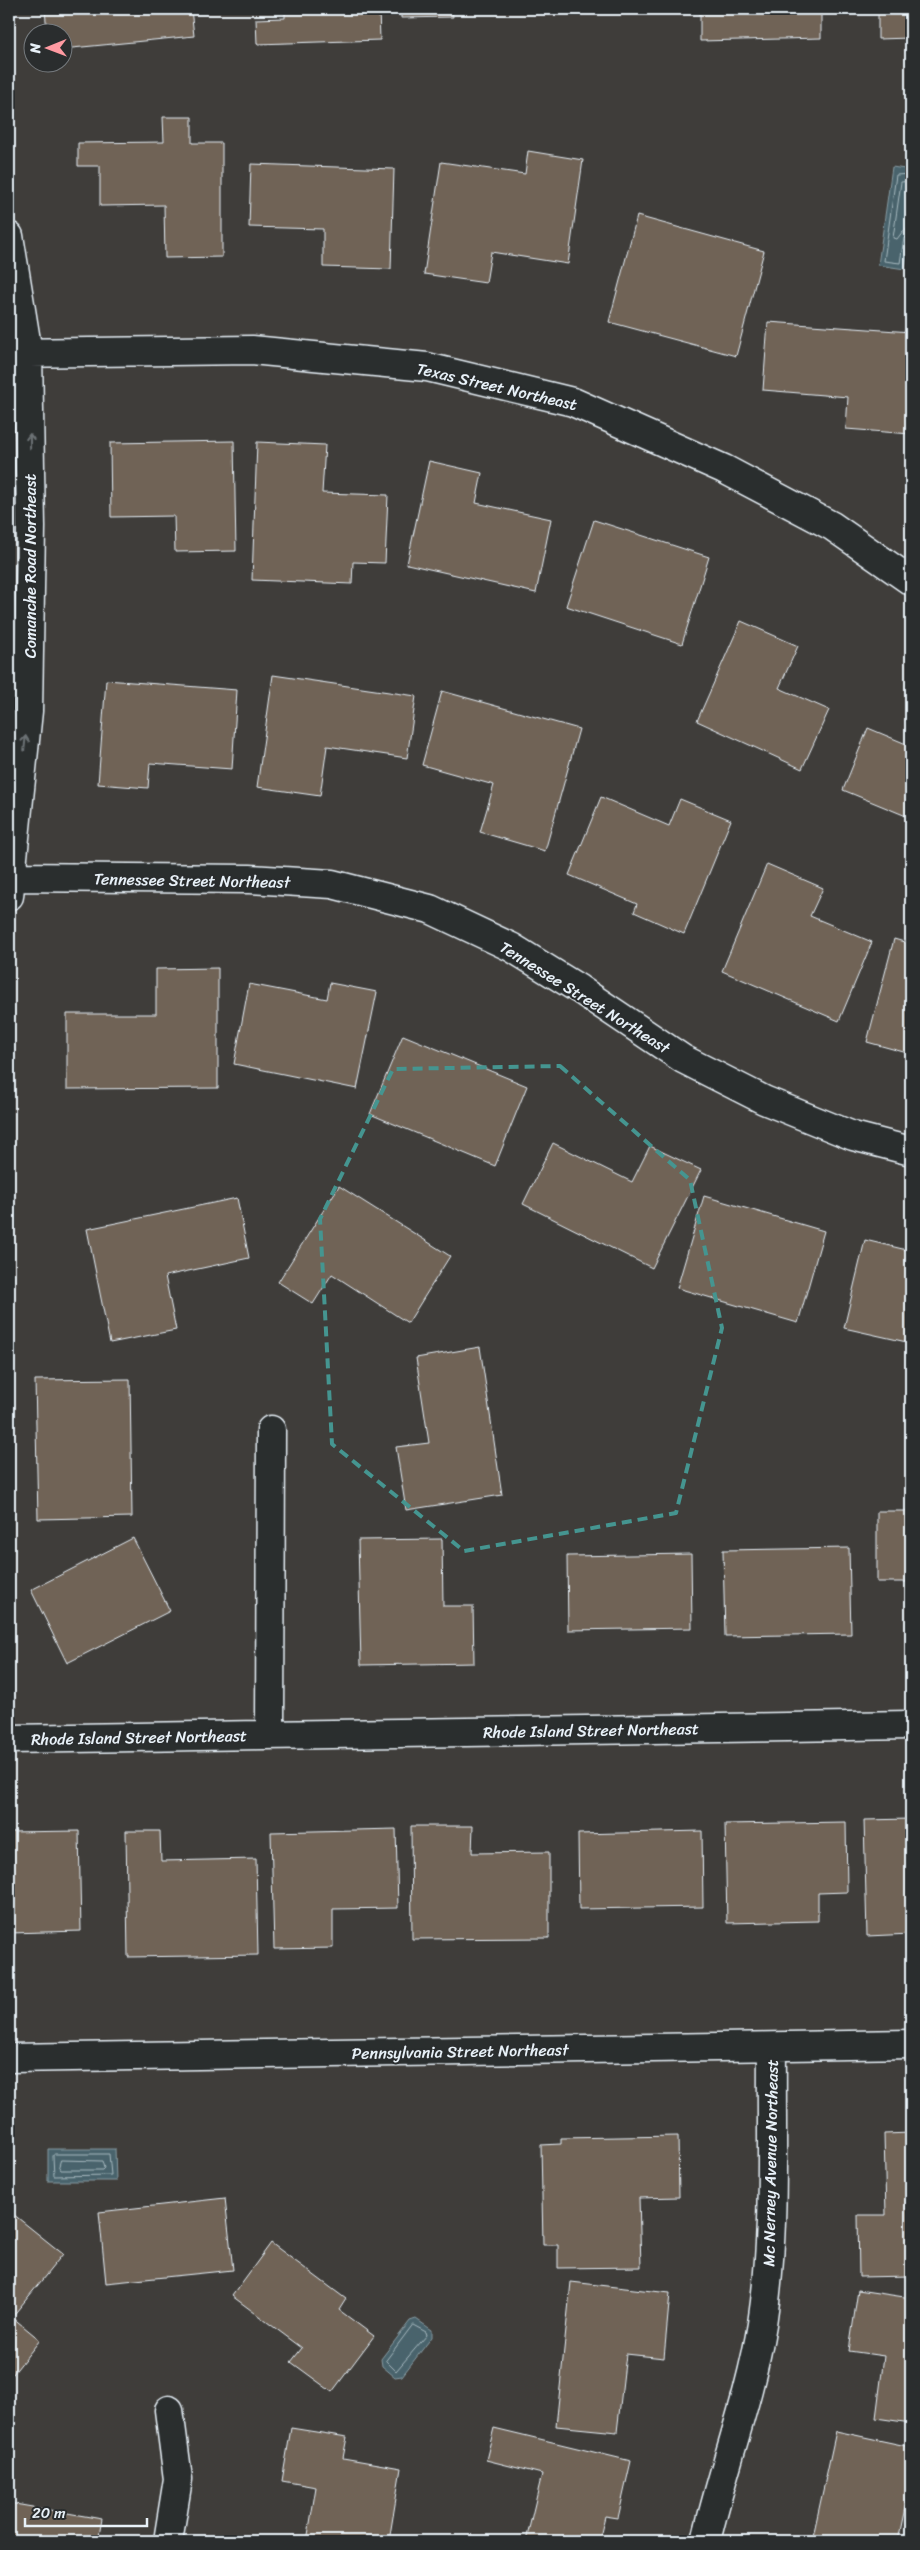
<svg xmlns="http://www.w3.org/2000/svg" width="920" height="2550" font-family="Sriracha,sans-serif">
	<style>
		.water { fill: #48646c; stroke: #889ca4 }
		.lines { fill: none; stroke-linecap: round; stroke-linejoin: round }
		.shore { stroke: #a8b9c0; stroke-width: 1 }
		.building { fill: #706357; stroke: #e8f1f8 }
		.minor-casing { stroke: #e8f1f8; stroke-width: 31 }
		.minor { stroke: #2a2d2e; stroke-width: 28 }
		.oneway { stroke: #6c7275 }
		.marked { fill: none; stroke: #459590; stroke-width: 4; stroke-dasharray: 10 6; stroke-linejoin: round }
		.labels { text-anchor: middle; stroke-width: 4; stroke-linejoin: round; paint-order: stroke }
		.street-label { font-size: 16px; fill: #e8f1f8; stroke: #2a2d2e }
	</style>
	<rect width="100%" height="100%" fill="#3f3d3a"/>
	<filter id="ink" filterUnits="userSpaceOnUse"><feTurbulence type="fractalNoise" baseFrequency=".02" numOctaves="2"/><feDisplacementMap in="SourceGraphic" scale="10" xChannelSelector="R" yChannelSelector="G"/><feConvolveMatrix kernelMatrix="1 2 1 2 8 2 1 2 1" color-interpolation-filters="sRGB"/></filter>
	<g filter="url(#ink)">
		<!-- water -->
		<path class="water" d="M892,167L911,170V222L905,269L878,265Z
			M48,2149H115L116,2181H48Z
			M416,2319L432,2330V2337L402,2376L395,2377L382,2366L381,2359L410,2321Z"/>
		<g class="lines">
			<!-- shore -->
			<path class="shore" d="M911,174L896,175L884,261L900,263L904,238L911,235
				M911,181L901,182L893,238L897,239L903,231L911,228
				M55,2154H109L111,2175L54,2176L53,2156Z
				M61,2160L102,2161L104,2168L102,2170H61L59,2167Z
				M413,2325L426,2332L427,2335L396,2371L386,2361Z"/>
		</g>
		<!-- building -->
		<path class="building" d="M45,9H191L194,36L62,49V32H47Z
			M285,9H379L380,40L257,44L256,19L285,18Z
			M401,9H452L453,17L401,18Z
			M700,9H821V38L700,41Z
			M878,9H911V38L878,39Z
			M163,117H192V143H222V257L165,258L164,205L100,206V166H78V143L164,142Z
			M528,151L583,160L568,264L491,252L486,283L424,274L441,162L525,174Z
			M251,164L394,169L391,269L323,267V229L249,227Z
			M637,216L764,251L736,356L609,322Z
			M768,322L911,332V434L846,429L848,397L763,390Z
			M234,441L236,551L175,552L174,516L111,517L110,443Z
			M257,442L325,445L322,493L388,495L385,563L353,562L352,584L252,580Z
			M429,461L482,473L476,503L551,519L536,593L407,564Z
			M594,520L709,557L682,644L566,606Z
			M741,621L798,646L779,688L829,710L802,769L697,721Z
			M273,675L416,696L407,758L327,746L320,796L257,787Z
			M106,680L237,690L232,769L150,763L148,788L98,784Z
			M442,691L579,729L545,851L480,832L494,785L422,765Z
			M868,728L911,746V818L843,790Z
			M601,797L669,826L680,799L731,820L684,934L634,912L637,904L569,875Z
			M767,864L823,888L810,916L872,942L839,1021L722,971Z
			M894,939L911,944V1054L867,1042Z
			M218,968V1088L67,1089V1014H156V969Z
			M330,983L377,992L357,1089L234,1064L249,984L327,999Z
			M403,1035L527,1086L495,1166L370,1114Z
			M553,1143L632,1182L650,1146L701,1170L652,1268L523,1204Z
			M339,1186L450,1256L408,1323L332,1274L313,1304L278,1282Z
			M704,1196L824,1231L798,1323L677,1288Z
			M237,1198L249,1258L165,1276L176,1330L110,1343L87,1229Z
			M865,1240L911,1251V1343L844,1328Z
			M480,1347L502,1495L406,1510L396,1447L429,1443L416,1358Z
			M130,1379L132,1517L38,1519L35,1380Z
			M877,1511H911V1582H877Z
			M133,1538L170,1611L67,1663L31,1590Z
			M442,1539L443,1606H473L474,1663L361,1665L358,1540Z
			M849,1548L851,1634L725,1636L723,1550Z
			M691,1554L692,1628L568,1630L567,1556Z
			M911,1819V1934L867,1936L864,1820Z
			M846,1822L847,1892L818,1893V1921L727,1923L725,1824Z
			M411,1826H473L472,1853L549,1852V1938L412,1939Z
			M396,1829L398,1908L333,1909V1948L274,1949L271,1832Z
			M79,1831L81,1931L9,1933V1832Z
			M126,1831H160L161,1861L256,1859L258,1955L128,1957Z
			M702,1831L703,1907L579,1909L578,1834Z
			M911,2133V2276L859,2277L858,2215H886L884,2134Z
			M678,2136L679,2197L639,2198L641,2267L558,2268V2245H543L541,2145L561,2144V2138Z
			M225,2198L233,2270L106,2283L99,2212Z
			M13,2214L63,2254L12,2317L40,2340L9,2379V2219Z
			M271,2243L346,2299L339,2310L374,2336L332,2392L291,2362L302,2348L232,2296Z
			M571,2282L670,2293L664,2358L626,2354L617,2432L556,2426Z
			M858,2290L911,2298V2423L876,2418L884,2356L849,2351Z
			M291,2428L347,2437L343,2458L401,2468L389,2541H307L316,2487L282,2481Z
			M494,2428L631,2461L618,2518L605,2516L599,2541H526L542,2474L486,2460Z
			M836,2431L911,2447V2479L898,2541H812Z
			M9,2503L102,2519L98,2541H9Z"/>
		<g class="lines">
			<defs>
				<path id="minor" d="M9,236L28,353L31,527L28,711L9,896
					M9,353L252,350L427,367L573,402L724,469L832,526L911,581
					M9,877L250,879L332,884L430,909L511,947L579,989L683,1059L764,1100L853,1136L911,1151
					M270,1735L271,1430
					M9,1739L911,1725
					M9,2058L911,2044
					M168,2541L178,2479L169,2410
					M706,2541C723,2468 750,2398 762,2324C776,2232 771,2139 772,2047"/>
			</defs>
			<!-- minor casing -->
			<use href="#minor" class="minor-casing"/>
			<!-- minor -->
			<use href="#minor" class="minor"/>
		</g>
		<!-- one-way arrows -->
		<defs><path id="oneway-shaft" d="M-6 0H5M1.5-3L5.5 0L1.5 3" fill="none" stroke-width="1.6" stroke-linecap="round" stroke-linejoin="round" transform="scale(1.25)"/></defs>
		<g class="oneway">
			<use href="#oneway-shaft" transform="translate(30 441) rotate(-91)"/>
			<use href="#oneway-shaft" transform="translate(25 743) rotate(-84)"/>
		</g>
	</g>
	<!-- marked area -->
	<path class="marked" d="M560,1066L690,1180L722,1328L676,1513L464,1551L332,1444L320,1219L393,1069Z"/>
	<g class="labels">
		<!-- street labels -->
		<g class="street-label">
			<text transform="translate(497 386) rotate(13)" y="6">Texas Street Northeast</text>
			<text transform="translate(30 566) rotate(-90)" y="6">Comanche Road Northeast</text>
			<text transform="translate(192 880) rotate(1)" y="6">Tennessee Street Northeast</text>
			<text transform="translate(585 997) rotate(32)" y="6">Tennessee Street Northeast</text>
			<text transform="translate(591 1730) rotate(-1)" y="6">Rhode Island Street Northeast</text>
			<text transform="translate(139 1737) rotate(-1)" y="6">Rhode Island Street Northeast</text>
			<text transform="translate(460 2051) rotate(-1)" y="6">Pennsylvania Street Northeast</text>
			<text transform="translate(770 2163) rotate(-89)" y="6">Mc Nerney Avenue Northeast</text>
		</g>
	</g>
	<!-- margin -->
	<rect width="920" height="2550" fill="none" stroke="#2a2d2e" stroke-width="30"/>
	<rect x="15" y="15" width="890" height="2520" fill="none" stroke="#e8f1f8" stroke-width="2" filter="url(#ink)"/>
	<!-- north arrow -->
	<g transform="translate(48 48) rotate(269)"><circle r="24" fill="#2a2d2e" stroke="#767b7f"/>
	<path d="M0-4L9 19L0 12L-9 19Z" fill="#ff9aa2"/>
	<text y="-8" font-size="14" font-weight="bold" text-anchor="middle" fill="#e8f1f8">N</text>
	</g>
	<!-- scale -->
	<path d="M25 2518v8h122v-8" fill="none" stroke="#e8f1f8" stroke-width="2.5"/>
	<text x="32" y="2518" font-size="15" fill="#e8f1f8" stroke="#2a2d2e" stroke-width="4" paint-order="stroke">20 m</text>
</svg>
